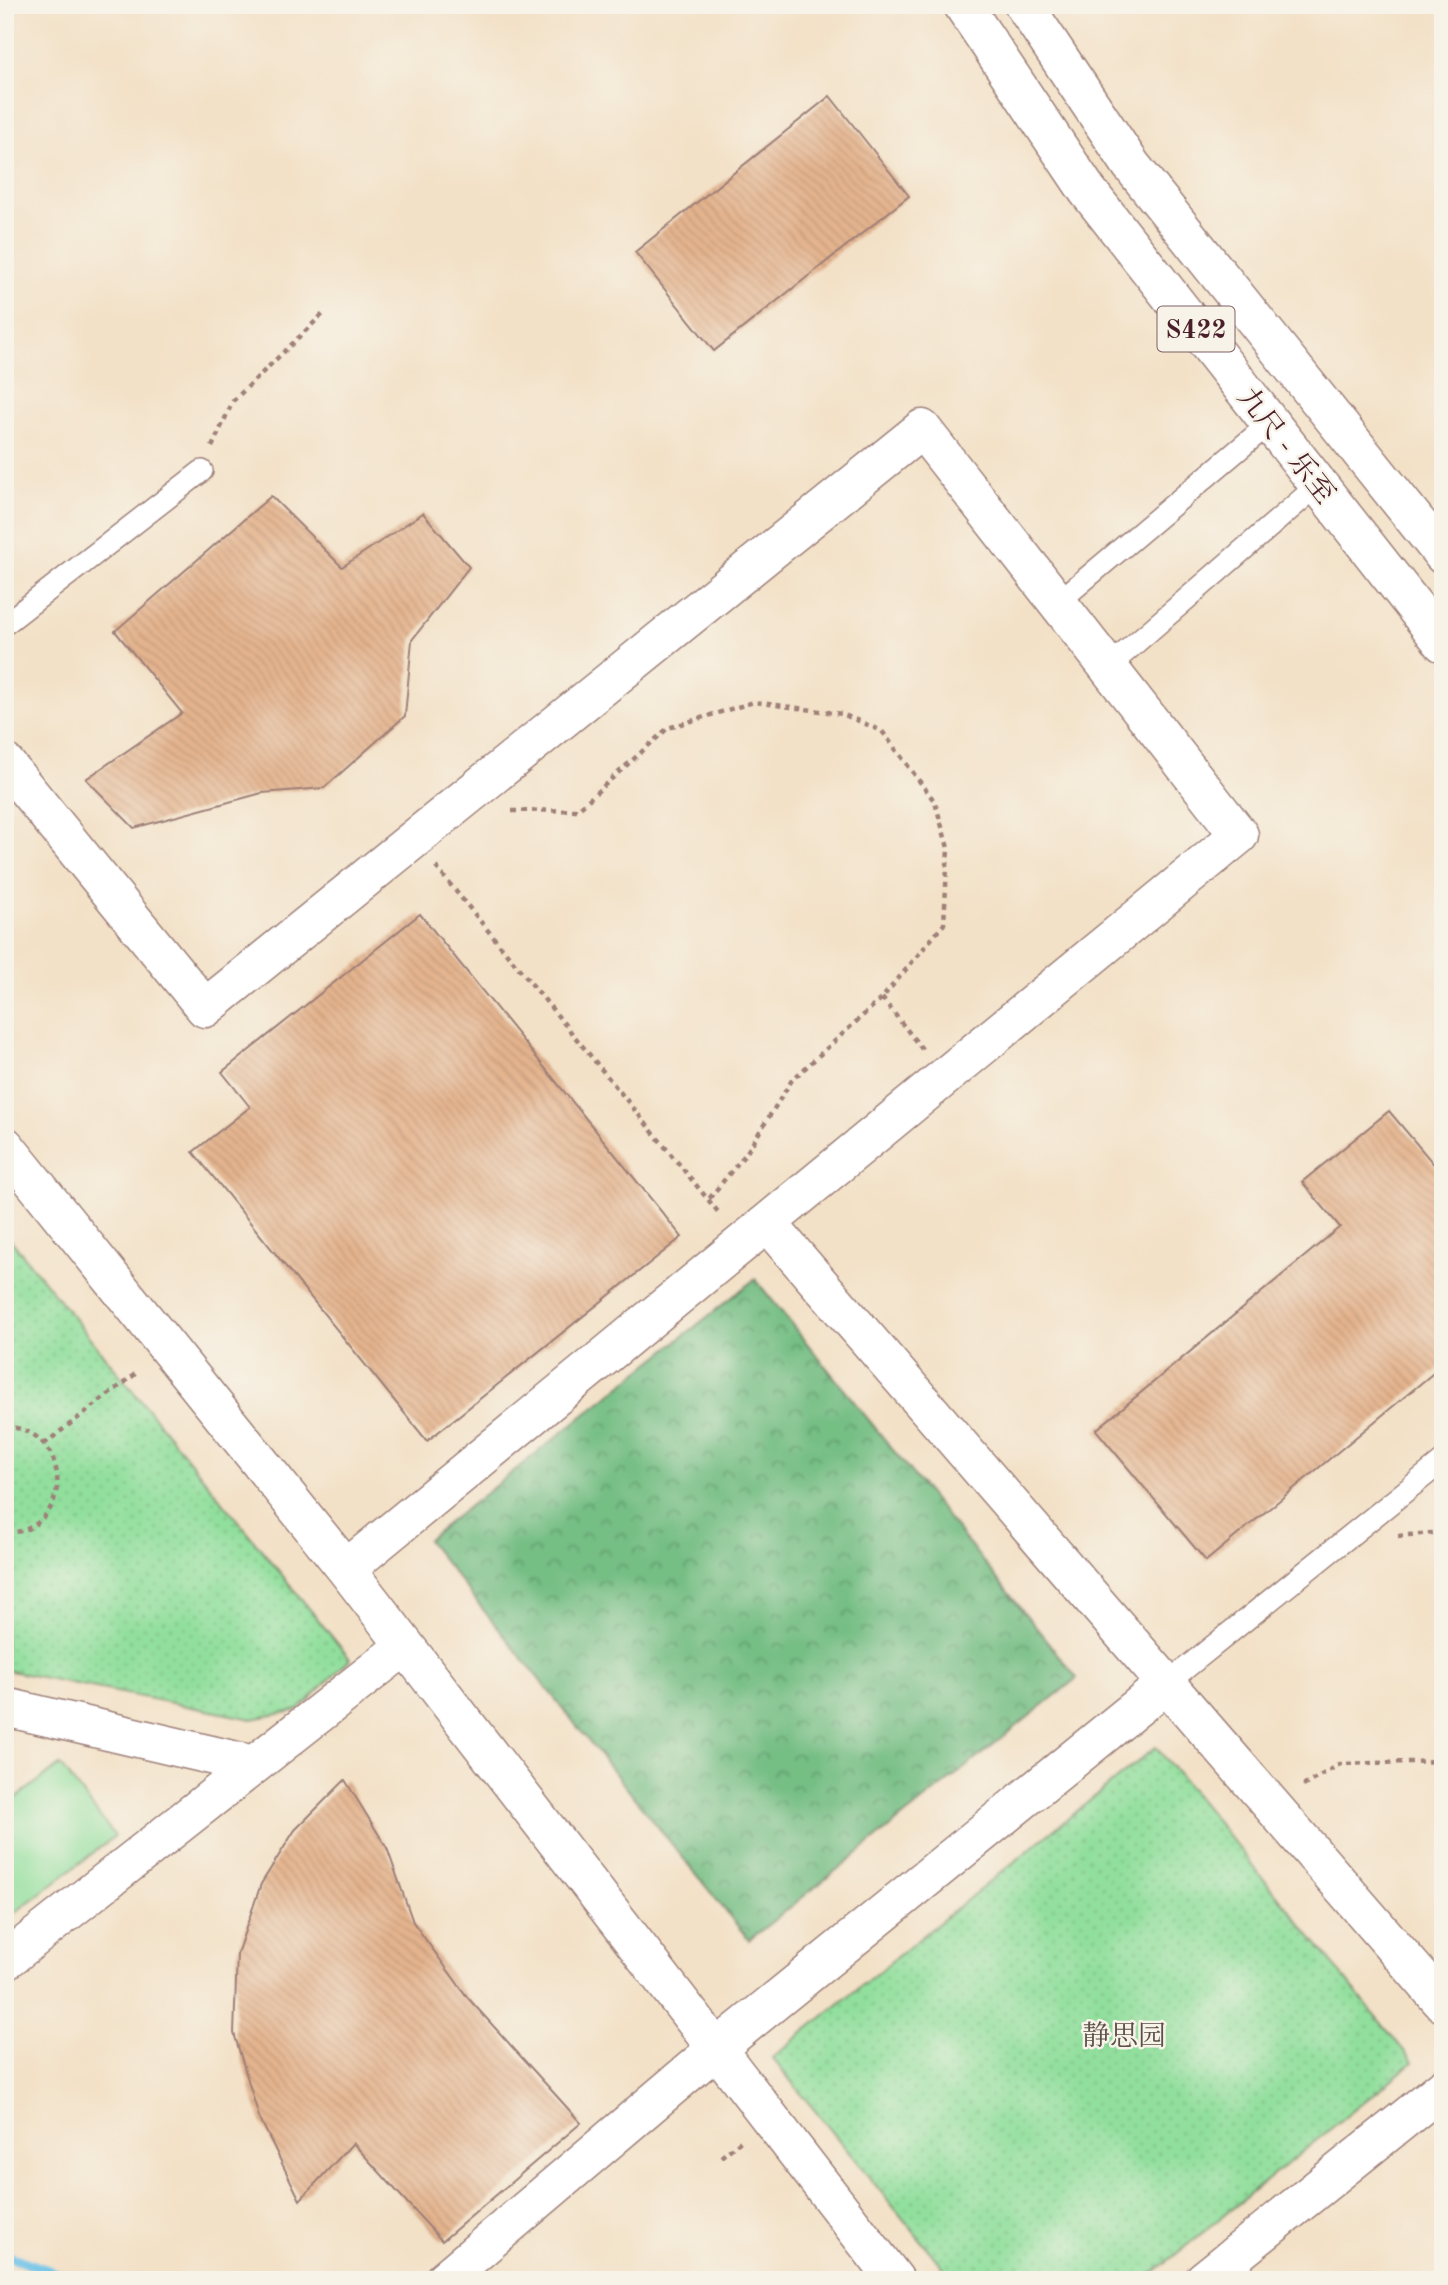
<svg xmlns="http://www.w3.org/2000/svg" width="1448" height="2285" font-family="'Old Standard TT','Noto Serif SC',serif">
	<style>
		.grass { fill: url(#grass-dots); stroke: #6e7f64; stroke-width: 2 }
		.forest { fill: url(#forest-crowns); stroke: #5f6e58; stroke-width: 2 }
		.pitch { fill: #91df9d; stroke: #6e7f64; stroke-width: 2 }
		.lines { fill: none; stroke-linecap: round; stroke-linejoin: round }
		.stream { stroke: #6bc2e8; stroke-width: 10 }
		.building { fill: url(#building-back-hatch) }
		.service-casing { stroke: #9e8079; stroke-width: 24 }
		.minor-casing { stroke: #9e8079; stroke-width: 41 }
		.primary-casing { stroke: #9e8079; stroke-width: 41 }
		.path { stroke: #9e8079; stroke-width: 4.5; stroke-dasharray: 5 5; stroke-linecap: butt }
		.service { stroke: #fff; stroke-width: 21 }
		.minor { stroke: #fff; stroke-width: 38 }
		.primary { stroke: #fff; stroke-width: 38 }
		.labels { text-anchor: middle; stroke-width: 5; stroke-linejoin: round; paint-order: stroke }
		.shield { fill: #f7f3e8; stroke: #7e5f64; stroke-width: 2 }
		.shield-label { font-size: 26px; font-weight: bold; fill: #4a1f2b }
		.street-label { font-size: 28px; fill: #4a1f2b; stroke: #f7f3e8 }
		.park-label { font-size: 28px; fill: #5c4f48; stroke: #f7f3e8 }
	</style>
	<defs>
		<pattern id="grass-dots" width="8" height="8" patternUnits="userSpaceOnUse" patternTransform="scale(1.75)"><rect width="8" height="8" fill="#91df9d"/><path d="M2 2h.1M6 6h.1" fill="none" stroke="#7fbf87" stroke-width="1.8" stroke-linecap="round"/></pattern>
		<pattern id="forest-crowns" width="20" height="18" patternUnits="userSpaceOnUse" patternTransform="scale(1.75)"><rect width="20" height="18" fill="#74be84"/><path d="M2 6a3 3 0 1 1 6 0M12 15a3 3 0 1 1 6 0" fill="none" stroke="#619a6c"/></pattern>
		<pattern id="building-back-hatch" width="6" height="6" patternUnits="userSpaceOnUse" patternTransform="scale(1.75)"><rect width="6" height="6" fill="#e4b48e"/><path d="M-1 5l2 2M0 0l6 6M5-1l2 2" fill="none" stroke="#c59a7b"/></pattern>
	</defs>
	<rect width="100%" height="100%" fill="#f7f3e8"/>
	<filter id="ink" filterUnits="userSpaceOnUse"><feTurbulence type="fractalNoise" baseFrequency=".0143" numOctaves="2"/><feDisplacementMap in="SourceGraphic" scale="14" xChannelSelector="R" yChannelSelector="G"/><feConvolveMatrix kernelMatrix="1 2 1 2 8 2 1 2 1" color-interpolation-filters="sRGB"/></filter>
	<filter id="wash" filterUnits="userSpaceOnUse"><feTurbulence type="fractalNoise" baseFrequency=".00686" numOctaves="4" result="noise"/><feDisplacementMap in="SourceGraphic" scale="28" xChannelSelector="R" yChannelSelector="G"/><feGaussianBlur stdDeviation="1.57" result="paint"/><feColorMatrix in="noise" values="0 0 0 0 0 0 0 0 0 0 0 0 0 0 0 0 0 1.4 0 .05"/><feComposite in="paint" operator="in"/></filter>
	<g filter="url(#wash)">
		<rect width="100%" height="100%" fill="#f3e1c7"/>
		<!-- grass -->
		<path class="grass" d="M5,1233L350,1659L299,1710L252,1719L5,1670Z
			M1156,1747L1413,2062L1144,2280H953L772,2058Z"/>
		<!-- forest -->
		<path class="forest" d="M755,1279L1077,1678L749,1940L427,1540Z"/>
		<!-- pitch -->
		<path class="pitch" d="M60,1765L115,1836L5,1920V1806Z"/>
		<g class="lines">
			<!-- stream -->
			<path class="stream" d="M5,2255L74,2280"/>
		</g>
		<g id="blocks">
			<!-- building -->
			<path class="building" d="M830,96L909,196L714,351L635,252Z
				M271,496L342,567L423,513L469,567L412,640L405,716L324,788L262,793L134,828L86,779L182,713L115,631Z
				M420,914L682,1237L427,1441L193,1152L250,1107L222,1072Z
				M1389,1111L1443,1175V1365L1206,1561L1096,1430L1340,1227L1302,1182Z
				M345,1780L387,1848L413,1922L468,1998L581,2123L442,2241L353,2143L300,2200L259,2117L234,2033L237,1954L261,1884L295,1830Z"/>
		</g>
	</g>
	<g filter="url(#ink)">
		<use href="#blocks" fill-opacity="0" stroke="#9e8079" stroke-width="2"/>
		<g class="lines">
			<defs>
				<path id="service" d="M1057,603L1270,423
					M5,624L202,471
					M1108,667L1318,485
					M1166,1684L1443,1461"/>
				<path id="minor" d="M5,763L205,1008L922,429L1239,835L346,1569
					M5,1146L346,1569L895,2280
					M767,1223L1443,2003
					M5,1707L254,1765
					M5,1961L405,1646
					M444,2280L716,2049L1166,1684
					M1204,2280L1443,2088"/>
				<path id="primary" d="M963,5L1087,190L1443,643
					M1024,5L1131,165L1443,555"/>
			</defs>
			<!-- service casing -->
			<use href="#service" class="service-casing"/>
			<!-- minor casing -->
			<use href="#minor" class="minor-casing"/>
			<!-- primary casing -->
			<use href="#primary" class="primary-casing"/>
			<!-- path -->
			<path class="path" d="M212,447L233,401L323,314
				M512,811L577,810L668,728L754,702L842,714L882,731L935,802L948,848L944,924L882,998L792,1080L747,1152L708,1200
				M436,867L719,1213
				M882,998L922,1049
				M5,1427C65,1427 77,1512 22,1531C17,1532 10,1532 5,1533
				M44,1444L138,1372
				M1398,1536L1443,1532
				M1303,1786L1340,1764L1443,1761
				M721,2157L742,2140"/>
			<!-- service -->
			<use href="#service" class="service"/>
			<!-- minor -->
			<use href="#minor" class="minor"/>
			<!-- primary -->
			<use href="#primary" class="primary"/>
		</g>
	</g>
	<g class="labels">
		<!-- shield labels -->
		<rect class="shield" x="1157.5" y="306.5" width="77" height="45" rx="5"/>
		<g class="shield-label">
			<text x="1196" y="338">S422</text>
		</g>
		<!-- street labels -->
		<g class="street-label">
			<text transform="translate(1287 445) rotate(52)" y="10">九尺 - 乐至</text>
		</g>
		<!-- park labels -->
		<g class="park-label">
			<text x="1124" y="2045">静思园</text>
		</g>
	</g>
	<!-- margin -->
	<rect width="1448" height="2285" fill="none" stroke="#f7f3e8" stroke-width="28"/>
</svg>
